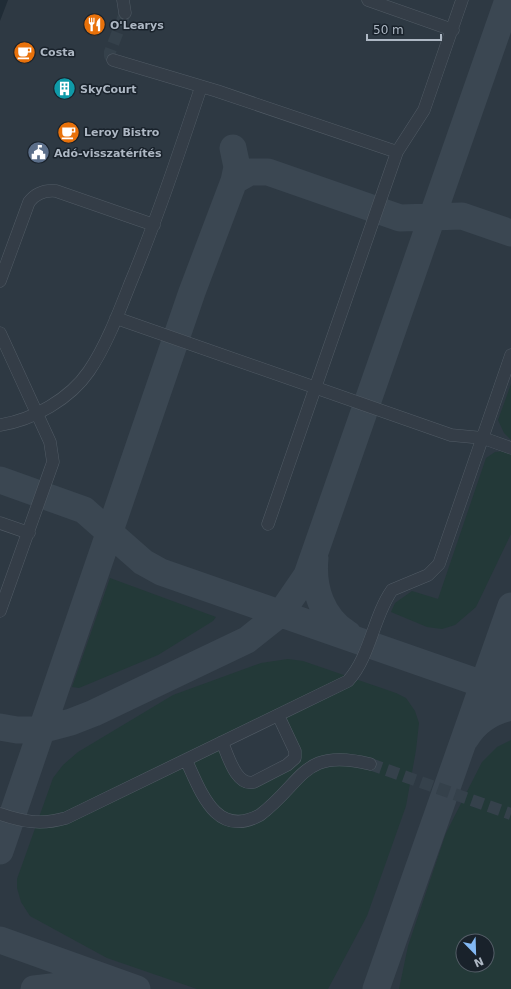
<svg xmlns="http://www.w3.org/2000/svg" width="511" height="989" font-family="'DejaVu Sans',sans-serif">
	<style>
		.airport { fill: #2e3943; fill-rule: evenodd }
		.green { fill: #233938; fill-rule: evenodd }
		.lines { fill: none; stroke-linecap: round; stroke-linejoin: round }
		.taxiway { stroke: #3b4752; stroke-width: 27 }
		.minor-tunnel { stroke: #35414b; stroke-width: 12; stroke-dasharray: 12 6; stroke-linecap: butt }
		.minor-casing { stroke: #515b65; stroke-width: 13 }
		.minor { stroke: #343d47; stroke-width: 12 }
		.labels { text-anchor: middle; stroke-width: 3; stroke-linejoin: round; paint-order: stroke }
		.poi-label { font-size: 11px; font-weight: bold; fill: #aeb8c4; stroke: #19222b; text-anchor: start }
	</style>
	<rect width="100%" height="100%" fill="#202c36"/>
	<!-- airport -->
	<path class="airport" d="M8,0H511V989H0V21ZM463,941H487V965H463Z"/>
	<!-- green -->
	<path class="green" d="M511,384V440L504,433L498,420Z
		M505,451L511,453V534L476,607L455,625L442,629L427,627L391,612L395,603L412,591L438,599L486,458L495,452Z
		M110,578L216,617L213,621L158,655L79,688L72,687Z
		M288,659L303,661L396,693L406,698L415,711L419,723L416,750L406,806L367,916L328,989H197L107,958L30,916L21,902L17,888V879L53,778L63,765L78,752L173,695L261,663ZM283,713L299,752L242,785L218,744Z
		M511,740V989H399L408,946L446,833L482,762L497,747ZM463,941H487V965H463Z"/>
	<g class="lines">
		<!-- taxiway -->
		<path class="taxiway" d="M234,181L250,172H268L400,218L462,216L511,233
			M0,480L84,510L143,562L161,572L511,694
			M315,558C312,588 322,618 348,634
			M503,633L506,660L511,672
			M0,727L17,730H41L71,722L94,713L247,640L281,613L307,575L508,0
			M466,738C476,721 493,711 511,707
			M0,851L192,292L234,181L237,167L233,148
			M0,940L137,989
			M34,989L60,986L108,988
			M376,989L511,606"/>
		<!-- minor-tunnel -->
		<path class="minor-tunnel" d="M113,60L110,56V52L125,13
			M370,764L511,814"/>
		<defs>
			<path id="minor" d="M123,0L125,13
				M368,0L453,30
				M113,60L217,91L397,152
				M0,281L29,202C36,193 46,190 56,191L154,225
				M116,318L451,435L483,438L511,448
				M0,333L50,442L53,462L0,611
				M0,425C33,420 70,399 89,371C106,346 119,312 130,284C157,219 179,153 201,87
				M0,523L29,533
				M268,524L397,152L424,110L462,0
				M222,742C228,755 236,787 254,782L287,765L295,758V751L278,715
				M186,760C201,792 216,839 260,815C304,782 302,747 370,764
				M0,814C23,822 42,825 66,818L348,681C371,655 373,617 392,590L428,575L439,564L511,355"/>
		</defs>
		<!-- minor casing -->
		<use href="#minor" class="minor-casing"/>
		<!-- minor -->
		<use href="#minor" class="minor"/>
	</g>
	<!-- icons -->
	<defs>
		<symbol id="restaurant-disc" viewBox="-11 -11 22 22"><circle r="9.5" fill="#e8710a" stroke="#19222b"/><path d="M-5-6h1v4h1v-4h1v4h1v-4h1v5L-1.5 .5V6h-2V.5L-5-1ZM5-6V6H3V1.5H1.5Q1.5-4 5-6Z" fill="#fff"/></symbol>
		<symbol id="cafe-disc" viewBox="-11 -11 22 22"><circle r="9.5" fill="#e8710a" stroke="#19222b"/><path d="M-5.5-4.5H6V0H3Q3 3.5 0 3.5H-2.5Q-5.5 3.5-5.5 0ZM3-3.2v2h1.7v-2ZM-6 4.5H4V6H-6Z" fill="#fff"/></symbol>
		<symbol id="building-disc" viewBox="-11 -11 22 22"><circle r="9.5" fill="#0f9aa8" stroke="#19222b"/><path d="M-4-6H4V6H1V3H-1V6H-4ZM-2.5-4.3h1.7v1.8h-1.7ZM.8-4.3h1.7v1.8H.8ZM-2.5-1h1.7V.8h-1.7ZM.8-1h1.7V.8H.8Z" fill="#fff"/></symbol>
		<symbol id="civic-disc" viewBox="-11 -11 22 22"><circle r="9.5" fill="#5c6f8a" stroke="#19222b"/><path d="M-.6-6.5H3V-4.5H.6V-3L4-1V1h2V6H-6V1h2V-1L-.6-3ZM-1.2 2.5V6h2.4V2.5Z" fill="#fff"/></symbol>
	</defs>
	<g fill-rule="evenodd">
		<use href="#restaurant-disc" x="82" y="12" width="25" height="25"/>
		<use href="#cafe-disc" x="12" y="40" width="25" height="25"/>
		<use href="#building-disc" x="52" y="76" width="25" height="25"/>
		<use href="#cafe-disc" x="56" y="120" width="25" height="25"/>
		<use href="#civic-disc" x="26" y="140" width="25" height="25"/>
	</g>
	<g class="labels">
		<!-- poi labels -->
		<g class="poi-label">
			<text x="110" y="29">O'Learys</text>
			<text x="40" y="56">Costa</text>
			<text x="80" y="93">SkyCourt</text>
			<text x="84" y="136">Leroy Bistro</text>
			<text x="54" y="157">Adó-visszatérítés</text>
		</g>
	</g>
	<!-- north arrow -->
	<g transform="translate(475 953) rotate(157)"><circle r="19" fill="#19222b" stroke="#555e68"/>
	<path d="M0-3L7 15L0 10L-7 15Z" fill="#83b9f4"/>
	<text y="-6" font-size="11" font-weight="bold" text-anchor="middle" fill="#aeb8c4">N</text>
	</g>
	<!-- scale -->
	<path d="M367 34v6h74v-6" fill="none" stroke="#aeb8c4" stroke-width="2"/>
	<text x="373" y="34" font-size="12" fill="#aeb8c4" stroke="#19222b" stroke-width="3" paint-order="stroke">50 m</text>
</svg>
